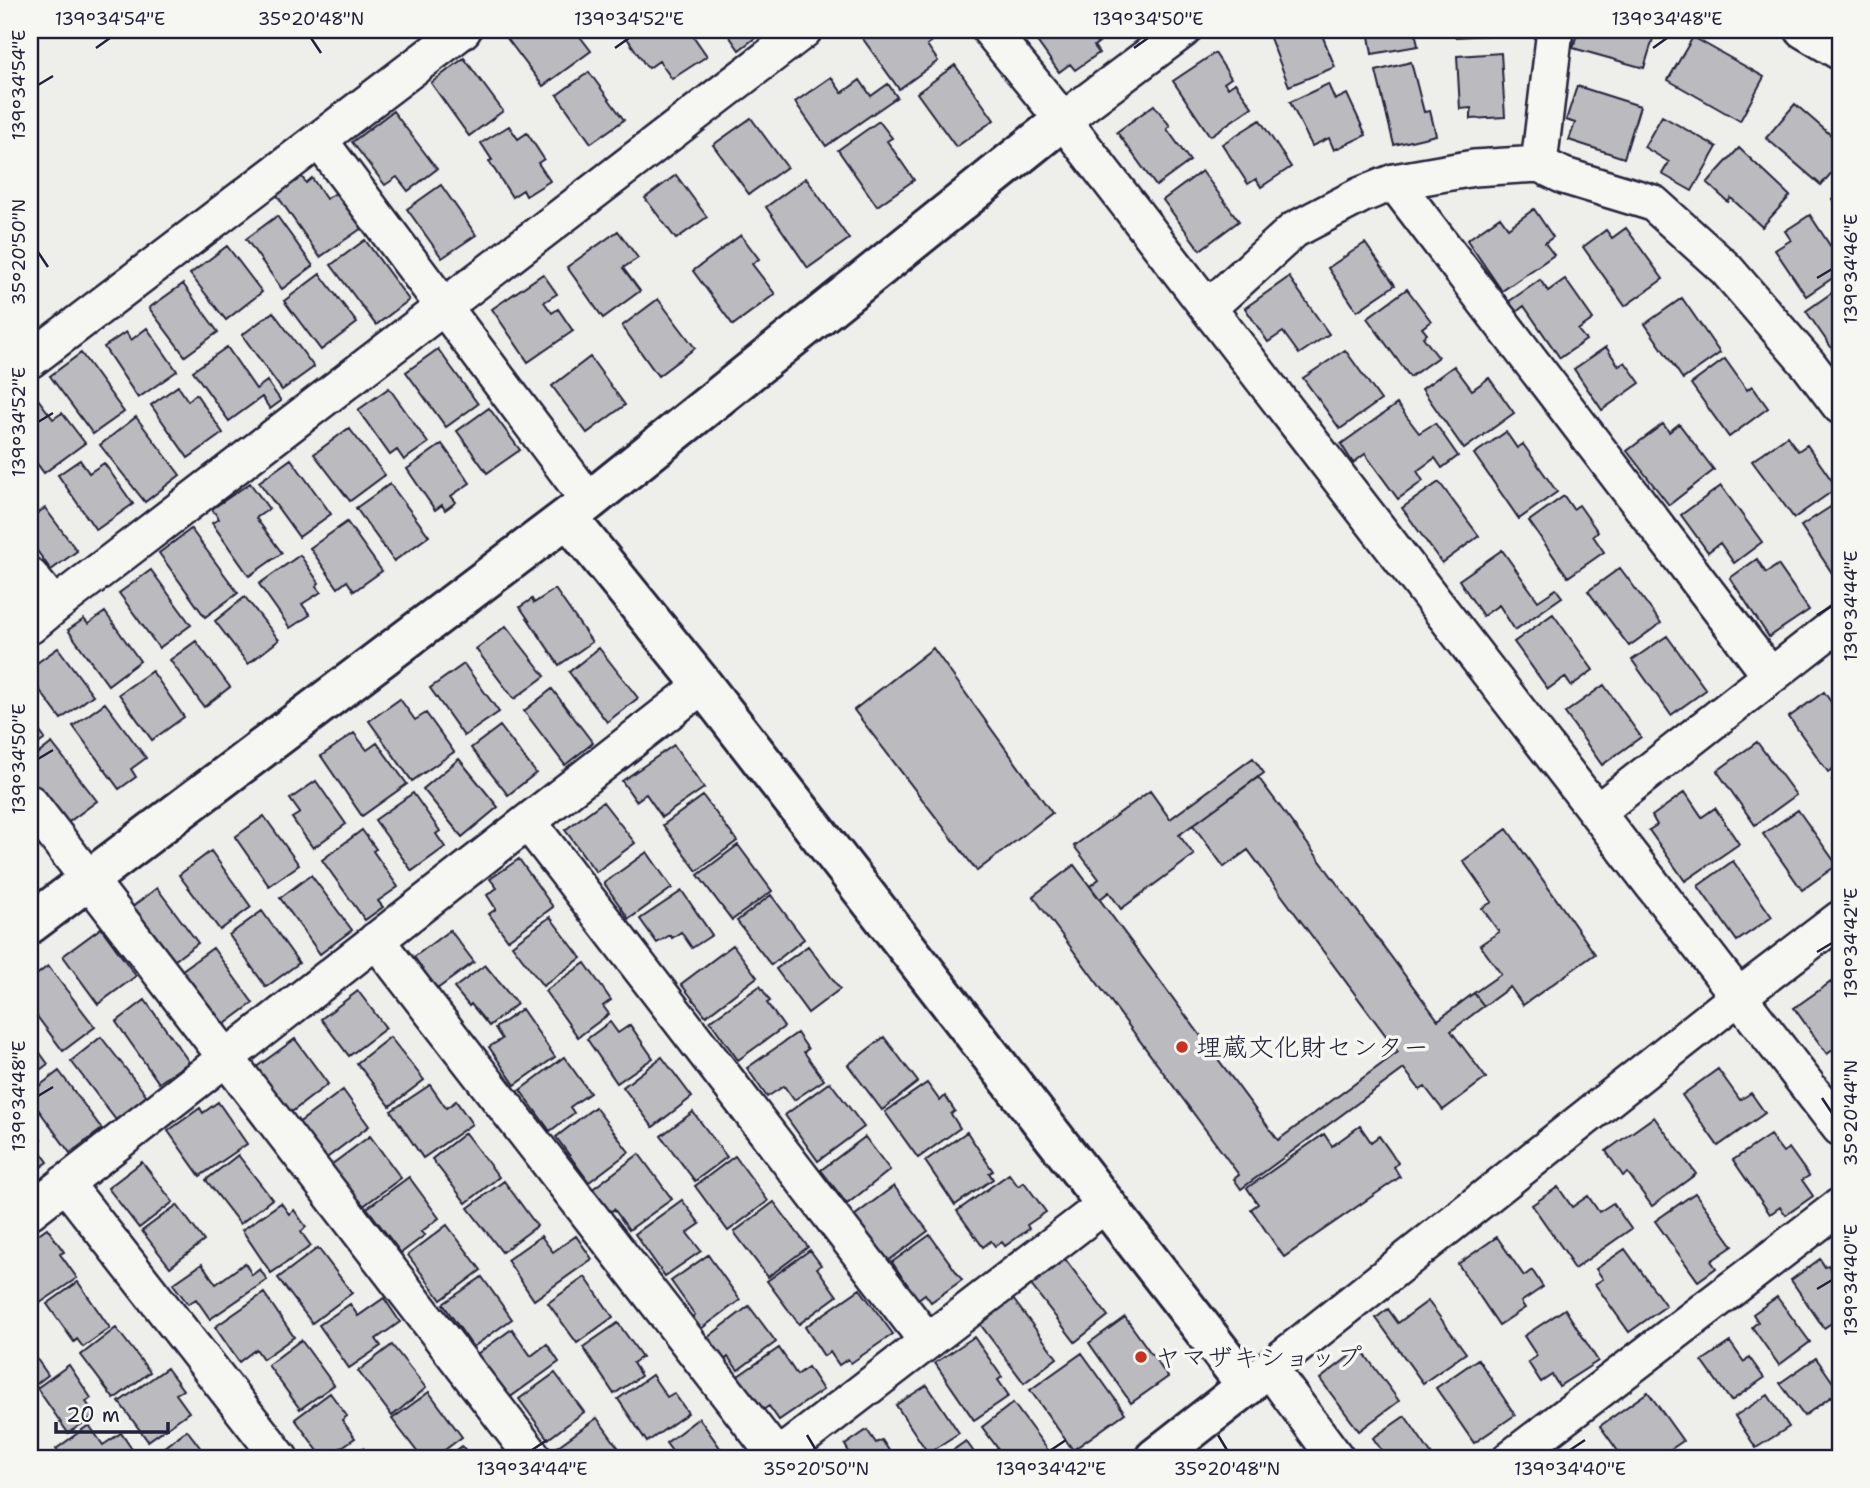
<svg xmlns="http://www.w3.org/2000/svg" width="1870" height="1488" font-family="'Shantell Sans','Klee One',sans-serif">
	<style>
		.building { fill: #bbbbbf; stroke: #22223b; stroke-width: 2 }
		.lines { fill: none; stroke-linecap: round; stroke-linejoin: round }
		.street-casing { stroke: #22223b; stroke-width: 40 }
		.secondary-casing { stroke: #22223b; stroke-width: 44 }
		.street { stroke: #f6f6f2; stroke-width: 35 }
		.secondary { stroke: #f6f6f2; stroke-width: 38 }
		.ticks { fill: none; stroke: #22223b; stroke-width: 2.5 }
		.poi-dot { fill: #c8321e; stroke: #f6f6f2; stroke-width: 2.5 }
		.labels { text-anchor: middle; stroke-width: 7; stroke-linejoin: round; paint-order: stroke }
		.poi-label { font-size: 26px; fill: #22223b; stroke: #f6f6f2; text-anchor: start }
		.neatline { fill: none; stroke: #22223b; stroke-width: 2.5 }
		.ticks-label { font-size: 18px; text-anchor: middle; fill: #22223b }
	</style>
	<rect width="100%" height="100%" fill="#eeeeeb"/>
	<filter id="ink" filterUnits="userSpaceOnUse"><feTurbulence type="fractalNoise" baseFrequency=".0143" numOctaves="2"/><feDisplacementMap in="SourceGraphic" scale="14" xChannelSelector="R" yChannelSelector="G"/><feConvolveMatrix kernelMatrix="1 2 1 2 8 2 1 2 1" color-interpolation-filters="sRGB"/></filter>
	<g filter="url(#ink)">
		<!-- building -->
		<path class="building" d="M507,30H575L591,51L543,86L503,33Z
			M633,30H689L707,56L672,79L659,61L649,68L646,66L625,35Z
			M725,30H749L755,38L739,50Z
			M861,30H923L932,41L927,45L938,61L899,89L858,32Z
			M1029,30H1103L1107,36L1094,46L1099,53L1075,70L1070,64L1059,72Z
			M1288,30H1320L1335,67L1289,86L1270,38Z
			M1368,30H1415L1418,46L1372,54Z
			M1455,30H1508L1509,34L1455,37Z
			M1578,30L1655,32L1644,68L1573,48Z
			M1693,37L1764,77L1740,121L1668,80Z
			M1215,53L1231,78L1224,83L1228,88L1235,83L1252,107L1210,136L1173,81Z
			M1501,53L1505,117L1471,119V108L1460,109L1457,56Z
			M464,58L503,111L469,136L431,83Z
			M1411,62L1424,112L1430,111L1436,135L1394,145L1376,71Z
			M955,65L994,120L956,147L917,93Z
			M589,72L624,120L591,143L557,95Z
			M831,77L842,93L860,80L871,96L888,84L897,97L826,146L795,102Z
			M1328,84L1335,100L1347,94L1366,135L1334,150L1329,138L1312,146L1290,102Z
			M1577,86L1640,106L1624,158L1569,140L1575,123L1566,120Z
			M1795,104L1840,143V163L1821,185L1766,138Z
			M1154,105L1170,126L1167,129L1190,161L1156,186L1117,132Z
			M393,111L437,169L408,191L397,177L385,185L352,142Z
			M1662,116L1717,147L1692,191L1662,174L1669,162L1644,147Z
			M751,118L787,167L749,194L713,145Z
			M1260,120L1291,167L1261,187L1256,179L1248,184L1222,144Z
			M879,121L892,138L887,141L914,180L877,206L838,150Z
			M509,126L518,139L527,133L544,159L538,163L550,181L526,196L523,190L512,197L489,161L492,160L481,143Z
			M1739,148L1790,196L1762,227L1731,198L1728,202L1707,183Z
			M1202,171L1239,221L1200,250L1163,200Z
			M300,174L306,183L312,178L326,199L341,190L365,226L320,257L274,191Z
			M676,175L707,217L676,239L645,198Z
			M806,178L849,239L808,268L766,207Z
			M441,185L476,235L442,258L407,209Z
			M1840,192V210L1832,199Z
			M1534,209L1553,237L1545,243L1554,255L1502,291L1467,240L1500,217L1508,228Z
			M1810,215L1831,247L1839,241L1840,243V273L1806,296L1775,250L1791,240L1785,231Z
			M277,216L313,266L282,289L246,239Z
			M1626,228L1663,279L1625,306L1583,247L1606,230L1612,238Z
			M618,231L638,258L623,268L640,291L603,318L567,267Z
			M741,235L759,259L752,264L775,294L733,325L693,271Z
			M365,240L409,300L376,325L331,265Z
			M1365,243L1395,285L1357,311L1328,268Z
			M227,246L262,292L226,320L190,274Z
			M320,274L357,323L321,350L284,301Z
			M543,274L557,294L544,302L552,313L558,309L573,331L528,362L492,309Z
			M1289,277L1329,334L1299,354L1283,332L1268,342L1245,308Z
			M1565,279L1593,319L1578,330L1586,340L1560,358L1524,306L1515,313L1508,302L1540,280L1548,291Z
			M183,284L218,332L185,356L149,308Z
			M1840,287V360L1806,311Z
			M1407,289L1431,321L1422,328L1427,334L1423,337L1438,357L1410,377L1367,318Z
			M1682,298L1720,353L1683,379L1645,324Z
			M658,299L695,348L658,376L622,326Z
			M273,312L314,367L282,390L242,335Z
			M147,328L177,371L138,398L104,347L126,332L131,340Z
			M227,347L256,389L267,381L281,401L270,409L262,397L229,421L193,371Z
			M1606,347L1619,366L1625,362L1640,383L1602,410L1574,369Z
			M438,349L478,404L446,427L406,372Z
			M1345,350L1381,400L1340,429L1303,378Z
			M81,353L124,412L93,434L50,376Z
			M590,357L625,405L587,433L552,386Z
			M1725,359L1747,390L1752,386L1768,408L1729,437L1691,384Z
			M1454,366L1472,390L1489,378L1514,413L1464,449L1422,389Z
			M178,386L188,401L196,394L223,433L188,458L151,405Z
			M389,388L428,443L404,460L397,450L390,455L358,410Z
			M35,395L53,419L62,413L85,443L44,473L30,454V399Z
			M1397,404L1419,433L1435,423L1458,456L1442,468L1435,458L1417,471L1423,481L1398,499L1365,454L1353,463L1341,444Z
			M489,408L520,450L487,473L457,431Z
			M136,417L180,475L145,502L100,445Z
			M1663,424L1669,432L1679,424L1714,470L1669,505L1627,451Z
			M349,428L385,475L350,501L314,454Z
			M1506,432L1517,448L1523,444L1557,492L1519,519L1474,454Z
			M1787,436L1798,451L1807,445L1837,488L1794,518L1752,461Z
			M442,444L470,483L451,496L456,502L445,510L442,505L435,510L407,469Z
			M291,459L331,514L299,537L259,482Z
			M80,460L89,473L104,463L133,504L96,530L58,475Z
			M1439,482L1479,536L1442,563L1402,508Z
			M250,483L269,509L256,518L282,553L249,576L212,523L219,519L212,509Z
			M390,484L429,536L394,561L356,508Z
			M1721,486L1762,542L1734,563L1720,543L1708,552L1681,515Z
			M1564,496L1573,509L1579,505L1598,532L1593,536L1604,552L1568,577L1529,521Z
			M1835,504L1840,510V576L1836,579L1801,526Z
			M45,508L77,551L51,570L30,541V518Z
			M347,522L382,571L354,591L347,581L338,588L310,548Z
			M191,529L238,593L205,617L159,553Z
			M1502,550L1538,601L1556,589L1562,597L1515,630L1499,605L1483,616L1459,580Z
			M300,555L319,583L316,586L321,592L302,604L310,615L290,628L259,584Z
			M1757,559L1766,573L1778,565L1809,610L1769,637L1730,578Z
			M1620,568L1661,623L1629,646L1588,591Z
			M151,570L191,625L159,648L119,593Z
			M555,589L592,642L559,665L520,607L532,599L534,603Z
			M245,597L279,640L248,664L215,621Z
			M105,612L140,661L108,685L68,630L84,619L88,624Z
			M1553,614L1593,670L1571,686L1565,677L1548,689L1514,642Z
			M506,626L545,676L514,699L476,649Z
			M1667,636L1706,690L1671,715L1632,660Z
			M196,641L230,687L204,707L170,660Z
			M58,648L93,695L61,719L30,677V668Z
			M599,648L638,698L607,722L569,672Z
			M933,648L1052,813L977,871L854,710Z
			M464,664L499,712L464,736L430,688Z
			M152,671L184,717L152,740L119,694Z
			M1604,685L1641,737L1602,765L1565,713Z
			M552,689L593,743L565,765L524,711Z
			M1824,692L1840,715V764L1828,772L1789,717Z
			M400,699L415,720L426,713L454,752L412,781L369,721Z
			M105,703L146,758L131,769L136,777L119,789L73,726Z
			M30,718L45,739L30,750Z
			M500,726L536,773L508,795L471,748Z
			M354,733L367,750L377,743L407,784L362,816L321,756Z
			M1757,742L1796,795L1755,825L1717,771Z
			M52,743L97,801L62,827L30,784V760Z
			M674,745L704,788L662,817L646,794L636,801L622,781Z
			M1253,758L1264,773L1179,835L1194,855L1121,909L1109,892L1100,899L1090,886L1099,879L1074,846L1150,791L1170,819Z
			M459,759L498,807L462,837L423,789Z
			M1840,775V792L1832,780Z
			M1258,777L1438,1020L1474,993L1484,1006L1451,1031L1486,1078L1443,1110L1425,1087L1420,1090L1404,1069L1241,1189L1234,1179L1239,1175L1033,896L1074,865L1278,1140L1398,1052L1248,850L1224,867L1193,825Z
			M316,781L346,824L313,848L292,818L300,813L290,799Z
			M1685,792L1702,817L1715,808L1739,844L1685,881L1649,830L1657,825L1652,816Z
			M413,793L440,831L436,834L445,847L412,871L375,820Z
			M703,796L737,841L697,871L663,825Z
			M603,802L635,843L596,872L565,830Z
			M1798,810L1837,865L1802,890L1763,834Z
			M264,816L299,865L269,886L235,837Z
			M1507,829L1595,954L1523,1005L1510,987L1484,1006L1474,993L1501,974L1480,945L1499,932L1482,908L1492,902L1463,861Z
			M362,830L376,849L373,851L398,887L378,901L383,907L365,920L322,860Z
			M738,845L772,891L732,920L698,875Z
			M211,851L251,907L220,930L179,875Z
			M647,852L672,888L629,919L604,883Z
			M519,859L553,907L508,940L489,914L496,909L487,895L497,888L490,879Z
			M1733,861L1772,917L1737,941L1698,886Z
			M311,875L352,930L320,954L280,898Z
			M157,888L198,943L171,963L131,908Z
			M682,891L712,935L692,948L681,932L672,938L670,935L657,943L640,919Z
			M771,895L804,939L771,965L737,921Z
			M262,911L299,963L266,987L229,935Z
			M550,917L581,958L543,986L512,945Z
			M101,928L136,976L98,1004L63,956Z
			M450,930L474,962L437,989L414,957Z
			M733,945L757,977L706,1016L681,984Z
			M808,946L840,989L808,1013L776,969Z
			M213,948L253,1003L222,1026L181,971Z
			M585,963L611,1000L603,1006L609,1014L578,1037L545,991Z
			M485,965L517,1004L489,1026L471,1004L469,1006L454,988Z
			M48,966L95,1027L63,1051L30,1007V980Z
			M1831,982L1840,995V1045L1827,1054L1794,1008Z
			M760,986L770,1001L767,1003L784,1027L738,1060L710,1021Z
			M358,991L386,1028L349,1056L321,1019Z
			M145,1000L189,1062L159,1083L116,1022Z
			M522,1009L555,1057L515,1085L489,1047L502,1039L495,1028Z
			M610,1022L618,1033L630,1025L653,1058L617,1083L587,1039Z
			M797,1033L808,1049L804,1052L824,1080L794,1100L784,1086L767,1097L747,1068Z
			M101,1037L147,1096L116,1120L71,1061Z
			M390,1037L424,1080L390,1106L357,1063Z
			M884,1037L918,1082L882,1110L848,1065Z
			M30,1039L48,1064L30,1077Z
			M295,1039L328,1084L289,1114L255,1068Z
			M564,1057L590,1093L570,1107L574,1113L550,1131L520,1090Z
			M662,1057L692,1097L653,1127L623,1087Z
			M1718,1069L1740,1100L1751,1093L1765,1113L1718,1146L1682,1095Z
			M59,1071L102,1129L70,1153L30,1098V1093Z
			M830,1082L864,1127L818,1161L785,1115Z
			M927,1083L940,1101L945,1096L955,1111L951,1114L960,1128L918,1158L885,1112Z
			M430,1085L446,1108L456,1101L472,1124L423,1158L391,1111Z
			M343,1090L369,1126L324,1160L297,1124Z
			M218,1102L247,1144L200,1176L168,1131L200,1108L203,1113Z
			M595,1107L629,1152L589,1182L556,1137Z
			M693,1112L727,1157L695,1181L661,1136Z
			M1654,1117L1696,1174L1652,1206L1628,1173L1623,1176L1606,1151Z
			M30,1124L41,1139L35,1144L48,1162L30,1175Z
			M1360,1126L1371,1142L1379,1136L1398,1163L1394,1167L1400,1177L1284,1257L1251,1209L1258,1204L1247,1188L1324,1134L1332,1146Z
			M967,1132L993,1171L989,1173L993,1179L955,1205L925,1161Z
			M465,1133L499,1177L466,1203L432,1159Z
			M1770,1135L1783,1152L1789,1148L1809,1176L1802,1180L1813,1196L1786,1215L1780,1207L1770,1214L1733,1160Z
			M370,1136L401,1178L362,1207L331,1165Z
			M865,1137L890,1170L847,1204L821,1170Z
			M639,1154L672,1199L629,1230L614,1209L607,1215L590,1191Z
			M238,1155L272,1199L240,1224L206,1180Z
			M735,1156L768,1201L728,1231L695,1186Z
			M142,1162L173,1202L139,1228L108,1188Z
			M1009,1174L1018,1186L1024,1182L1046,1212L1027,1225L1029,1229L1005,1246L1002,1242L995,1246L991,1241L983,1247L957,1211Z
			M409,1177L439,1218L421,1232L425,1235L401,1253L367,1208Z
			M504,1181L537,1226L502,1252L468,1208Z
			M894,1186L928,1231L888,1261L854,1216Z
			M1558,1187L1572,1207L1588,1196L1599,1212L1613,1203L1631,1229L1574,1269L1568,1260L1570,1259L1532,1205Z
			M1695,1193L1733,1246L1711,1261L1716,1268L1698,1281L1655,1221Z
			M682,1200L700,1224L687,1233L701,1251L665,1276L635,1234Z
			M774,1202L808,1247L768,1277L734,1232Z
			M281,1203L289,1214L294,1210L306,1227L301,1232L311,1246L271,1273L242,1230Z
			M177,1205L204,1241L170,1267L142,1231Z
			M447,1225L481,1270L441,1300L408,1255Z
			M47,1228L64,1252L60,1254L77,1278L40,1303L30,1289V1240Z
			M930,1235L962,1280L931,1302L925,1294L917,1300L892,1262Z
			M541,1236L553,1252L576,1236L592,1259L534,1300L507,1260Z
			M1497,1237L1524,1276L1532,1270L1543,1287L1521,1302L1525,1308L1499,1325L1458,1264Z
			M318,1248L352,1293L312,1323L278,1278Z
			M1625,1249L1666,1306L1629,1332L1595,1284L1603,1279L1596,1269Z
			M810,1250L821,1265L817,1268L837,1296L799,1324L767,1281Z
			M708,1255L740,1300L698,1331L689,1319L695,1315L671,1281Z
			M1065,1259L1108,1316L1075,1342L1031,1285Z
			M1820,1259L1825,1267L1828,1265L1840,1282V1317L1824,1328L1791,1280Z
			M245,1263L252,1275L260,1269L267,1280L210,1319L196,1299L188,1304L173,1284L202,1264L216,1284Z
			M482,1277L512,1319L473,1347L443,1304Z
			M585,1277L613,1317L577,1343L548,1303Z
			M78,1282L110,1328L83,1347L77,1339L74,1342L47,1304Z
			M860,1289L893,1334L851,1363L848,1359L839,1365L830,1352L824,1356L805,1327Z
			M264,1293L294,1337L263,1359L256,1349L239,1362L215,1327Z
			M1777,1297L1810,1342L1779,1365L1752,1327L1758,1322L1753,1314Z
			M384,1298L400,1322L376,1339L381,1346L349,1368L319,1325L350,1304L358,1316Z
			M1013,1299L1057,1358L1024,1383L980,1324Z
			M1428,1301L1466,1353L1423,1383L1376,1318L1388,1309L1398,1323Z
			M749,1306L776,1342L738,1370L728,1357L724,1361L707,1338Z
			M1565,1309L1598,1361L1559,1386L1552,1375L1541,1382L1528,1362L1537,1356L1524,1336Z
			M1125,1317L1168,1377L1131,1403L1089,1343Z
			M618,1323L642,1357L633,1363L641,1376L614,1394L583,1347Z
			M116,1328L150,1372L114,1399L81,1355Z
			M512,1329L531,1356L547,1344L559,1362L509,1398L477,1354Z
			M974,1337L1002,1377L998,1380L1009,1396L974,1420L935,1363Z
			M301,1340L334,1385L300,1409L268,1365Z
			M1730,1342L1744,1362L1749,1357L1764,1378L1731,1401L1702,1361Z
			M392,1345L426,1388L392,1416L358,1371Z
			M779,1348L797,1375L808,1367L823,1390L779,1420L769,1406L758,1413L735,1378Z
			M1360,1348L1399,1401L1359,1431L1320,1379Z
			M30,1349L48,1375L30,1389Z
			M1082,1353L1125,1413L1073,1450L1030,1390Z
			M1816,1358L1839,1391L1804,1416L1780,1383Z
			M1478,1359L1515,1415L1474,1443L1436,1388Z
			M69,1365L91,1398L86,1402L96,1415L68,1433L37,1388Z
			M167,1368L183,1390L176,1394L189,1412L148,1441L119,1402Z
			M555,1373L584,1412L548,1439L519,1399Z
			M652,1375L667,1397L674,1393L688,1413L647,1442L618,1399Z
			M927,1385L959,1433L928,1453L896,1405Z
			M429,1392L462,1437L434,1458H422L392,1419Z
			M1648,1392L1683,1441L1658,1458H1623L1600,1426Z
			M330,1393L347,1416L342,1420L355,1438L326,1458H323L295,1419Z
			M1768,1395L1789,1427L1756,1448L1735,1416Z
			M1013,1403L1050,1453L1044,1458H1005L982,1427Z
			M1405,1416L1434,1458H1387L1373,1438Z
			M597,1418L623,1454L617,1458H560L554,1449Z
			M699,1418L723,1452L714,1458H677L666,1443Z
			M89,1425L103,1445L121,1433L136,1455L132,1458H62L56,1449Z
			M187,1430L208,1458H158L155,1454Z
			M867,1430L876,1443L882,1440L894,1458H843L842,1456L849,1452L845,1445Z
			M966,1441L978,1458H942Z
			M462,1446L472,1458H446Z
			M363,1448L371,1458H348Z"/>
		<g class="lines">
			<defs>
				<path id="street" d="M990,30L1063,120L1840,1128
					M1803,30L1840,52
					M1063,120L1183,30
					M320,141L589,501
					M1539,164L1555,30
					M1394,182L1770,675
					M1208,308L1294,230L1361,195L1394,182L1474,168L1539,164L1564,176L1653,203L1726,269L1809,365L1840,406
					M30,360L463,30
					M30,576L54,606L30,626
					M54,606L804,30
					M30,803L534,1458
					M1597,812L1840,622
					M528,822L927,1341
					M376,940L777,1457
					M65,1183L280,1458
					M30,1211L703,685
					M1269,1368L1336,1458
					M1247,1386L1739,996L1840,919
					M776,1458L1106,1204
					M1511,1458L1840,1206"/>
				<path id="secondary" d="M568,518L703,685L1247,1386L1155,1458
					M30,924L589,501L1063,120"/>
			</defs>
			<!-- street casing -->
			<use href="#street" class="street-casing"/>
			<!-- secondary casing -->
			<use href="#secondary" class="secondary-casing"/>
			<!-- street -->
			<use href="#street" class="street"/>
			<!-- secondary -->
			<use href="#secondary" class="secondary"/>
		</g>
	</g>
	<!-- ticks -->
	<path class="ticks" d="M311,38L321,53M96,48L110,38M615,48L629,38M1134,48L1148,38M1653,48L1667,38M38,85L53,76M38,252L48,267M1817,278L1832,269M38,422L53,413M1817,615L1832,606M38,759L53,750M1817,952L1832,943M38,1096L53,1087M1822,1098L1832,1113M1817,1289L1832,1280M807,1435L816,1450M1218,1435L1227,1450M532,1450L547,1440M1051,1450L1066,1440M1570,1450L1585,1440"/>
	<!-- markers -->
	<g class="poi-dot">
		<circle cx="1182" cy="1047" r="7"/>
		<circle cx="1141" cy="1357" r="7"/>
	</g>
	<g class="labels">
		<!-- poi labels -->
		<g class="poi-label">
			<text x="1196" y="1056">埋蔵文化財センター</text>
			<text x="1155" y="1366">ヤマザキショップ</text>
		</g>
	</g>
	<!-- margin -->
	<rect width="1870" height="1488" fill="none" stroke="#f6f6f2" stroke-width="77"/>
	<!-- scale -->
	<path d="M56 1422v10h112v-10" fill="none" stroke="#22223b" stroke-width="3.5"/>
	<text x="66" y="1422" font-size="21" fill="#22223b" stroke="#f6f6f2" stroke-width="5" paint-order="stroke">20 m</text>
	<rect x="38" y="38" width="1794" height="1412" class="neatline"/>
	<g class="ticks-label">
		<text x="110" y="25">139°34'54"E</text>
		<text x="311" y="25">35°20'48"N</text>
		<text x="629" y="25">139°34'52"E</text>
		<text x="1148" y="25">139°34'50"E</text>
		<text x="1667" y="25">139°34'48"E</text>
		<text transform="translate(19 85) rotate(-90)" y="6">139°34'54"E</text>
		<text transform="translate(19 252) rotate(-90)" y="6">35°20'50"N</text>
		<text transform="translate(1851 269) rotate(-90)" y="6">139°34'46"E</text>
		<text transform="translate(19 422) rotate(-90)" y="6">139°34'52"E</text>
		<text transform="translate(1851 606) rotate(-90)" y="6">139°34'44"E</text>
		<text transform="translate(19 759) rotate(-90)" y="6">139°34'50"E</text>
		<text transform="translate(1851 943) rotate(-90)" y="6">139°34'42"E</text>
		<text transform="translate(19 1096) rotate(-90)" y="6">139°34'48"E</text>
		<text transform="translate(1851 1113) rotate(-90)" y="6">35°20'44"N</text>
		<text transform="translate(1851 1280) rotate(-90)" y="6">139°34'40"E</text>
		<text x="532" y="1475">139°34'44"E</text>
		<text x="816" y="1475">35°20'50"N</text>
		<text x="1051" y="1475">139°34'42"E</text>
		<text x="1227" y="1475">35°20'48"N</text>
		<text x="1570" y="1475">139°34'40"E</text>
	</g>
</svg>
